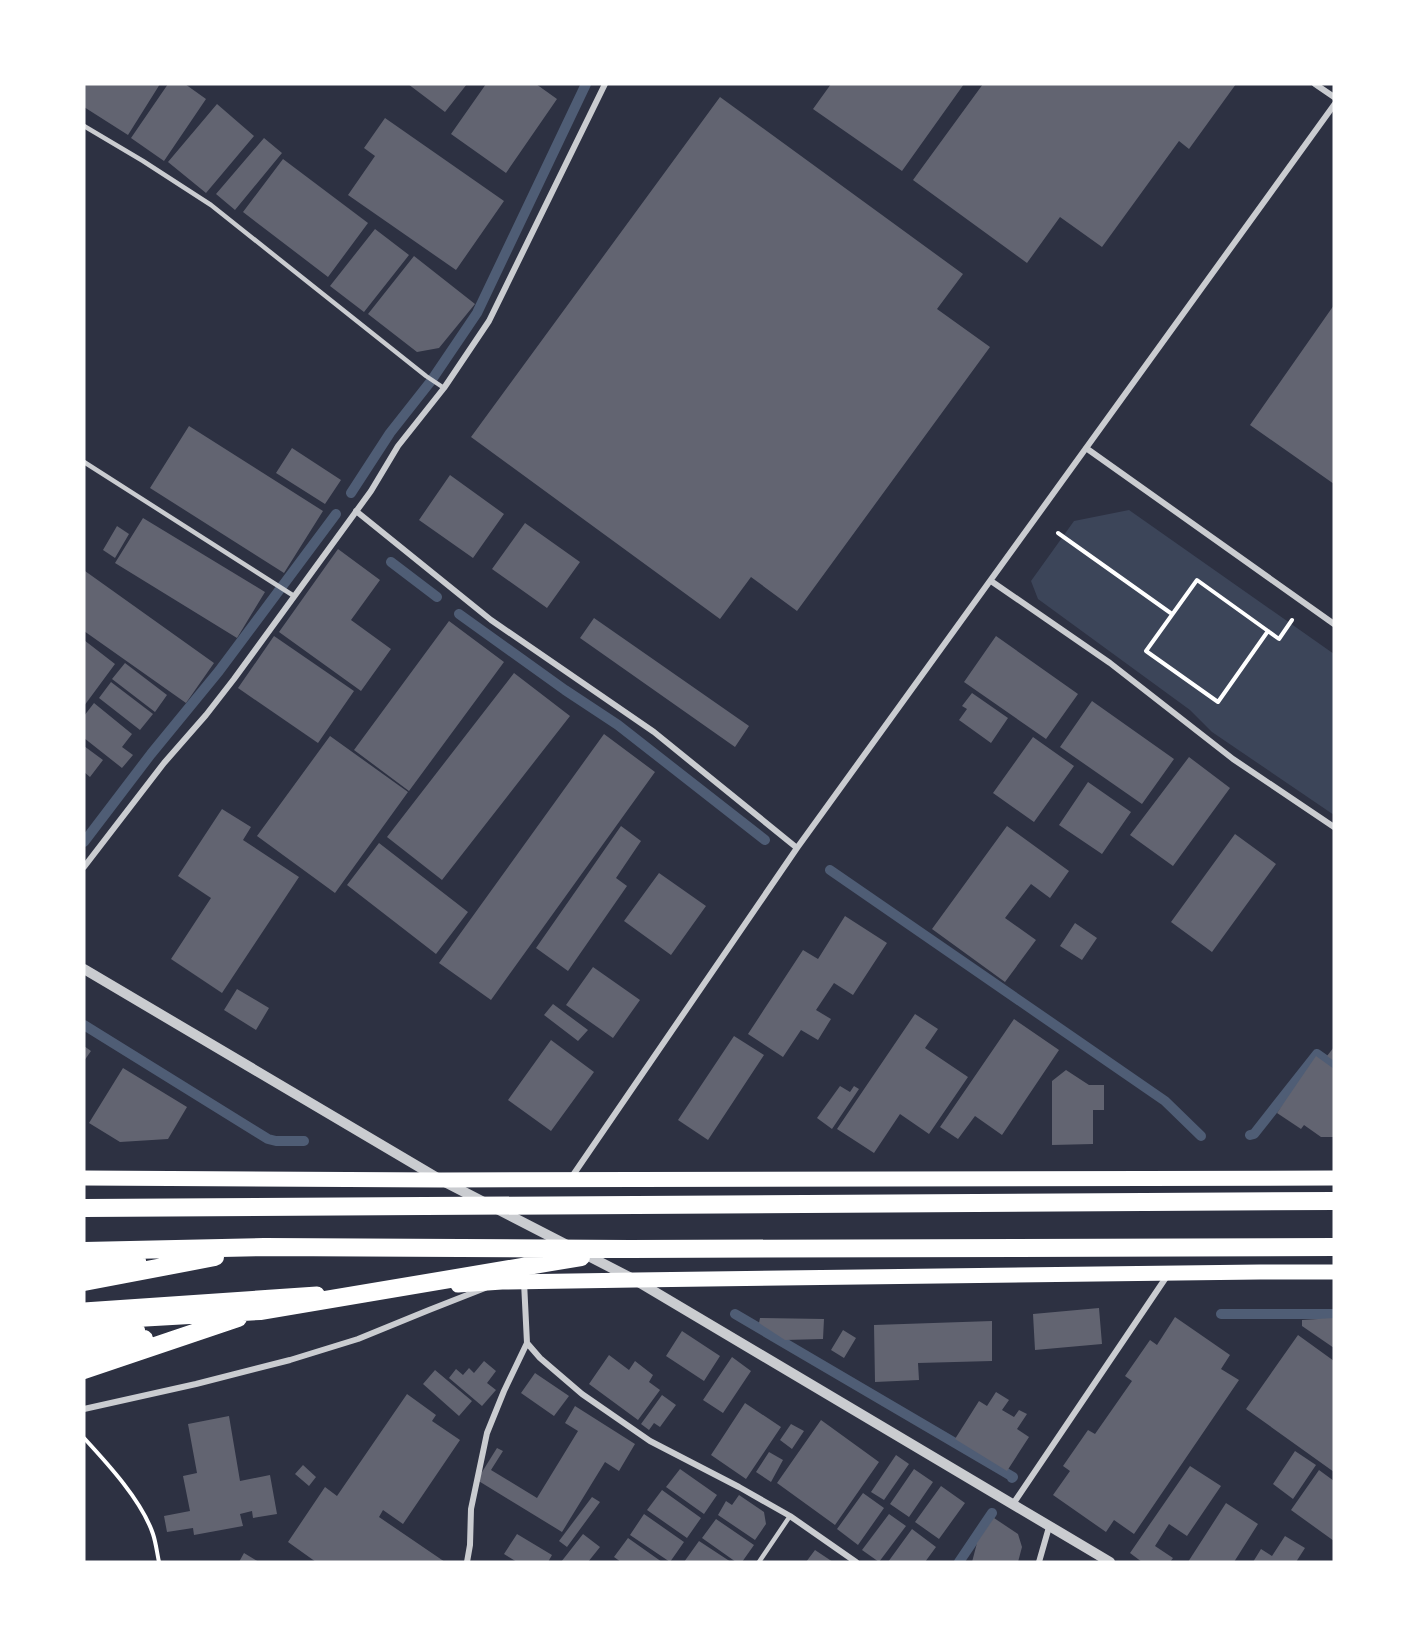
<svg xmlns="http://www.w3.org/2000/svg" width="1418" height="1646" font-family="Roboto,sans-serif">
	<style>
		.green { fill: #3c4559 }
		.lines { fill: none; stroke-linecap: round; stroke-linejoin: round }
		.stream { stroke: #4f5d75; stroke-width: 10 }
		.building { fill: #626471 }
		.path { stroke: #fff; stroke-width: 4 }
		.service { stroke: #caccd0; stroke-width: 4.5 }
		.minor { stroke: #caccd0; stroke-width: 6 }
		.tertiary { stroke: #caccd0; stroke-width: 10 }
		.primary { stroke: #fff; stroke-width: 15 }
		.motorway { stroke: #fff; stroke-width: 18 }
	</style>
	<rect width="100%" height="100%" fill="#2d3142"/>
	<!-- green -->
	<path class="green" d="M1129,510L1334,654V815L1212,732L1190,710L1038,599L1031,581L1074,521Z"/>
	<g class="lines">
		<!-- stream -->
		<path class="stream" d="M351,493L390,433L431,381L477,313L586,84
			M391,562L437,597
			M459,614L565,690L618,725L765,840
			M84,842L151,754L219,671L336,514
			M830,870L1165,1101L1201,1136
			M84,1025L268,1139L276,1141H304
			M1250,1135L1254,1134L1317,1054L1334,1066
			M735,1314L1013,1477L1012,1478
			M1221,1314H1334
			M959,1562L992,1513"/>
	</g>
	<!-- building -->
	<path class="building" d="M84,84H160L128,135L84,107Z
		M168,84H185L206,99L164,161L131,138Z
		M408,84H467L445,112Z
		M486,84H536L557,99L506,173L451,134Z
		M831,84H964L902,171L813,109Z
		M983,84H1236L1189,149L1179,141L1102,247L1060,217L1027,263L913,180Z
		M720,97L963,274L937,309L990,347L797,611L751,577L720,619L471,437Z
		M217,104L254,136L206,193L168,162Z
		M385,118L504,201L456,270L348,195L375,156L364,148Z
		M264,138L282,153L235,210L216,194Z
		M283,159L368,223L328,277L243,212Z
		M375,229L409,255L364,312L330,286Z
		M414,256L475,304L439,348L417,352L368,314Z
		M1334,305V484L1250,425Z
		M189,426L323,511L284,573L150,488Z
		M292,448L341,480L325,504L276,473Z
		M450,475L504,514L473,558L419,520Z
		M143,518L265,592L237,638L115,563Z
		M525,523L580,562L547,608L492,569Z
		M117,526L129,534L115,558L103,550Z
		M338,549L380,580L351,620L391,649L361,691L279,632Z
		M85,571L214,663L186,703L84,631Z
		M594,618L749,726L735,747L580,638Z
		M449,621L504,662L409,791L354,750Z
		M274,636L354,691L318,743L238,688Z
		M996,636L1078,694L1046,739L964,682Z
		M84,640L115,664L84,706Z
		M125,663L167,695L155,712L112,679Z
		M514,673L570,716L442,880L387,837Z
		M111,682L153,714L140,730L99,698Z
		M972,693L1008,718L991,743L959,720L967,709L962,706Z
		M1092,701L1174,759L1142,804L1060,747Z
		M94,703L132,734L122,747L133,755L122,768L84,738V716Z
		M604,734L655,772L491,1000L439,963Z
		M330,736L408,792L335,893L257,836Z
		M1033,737L1074,766L1034,822L993,793Z
		M84,746L103,760L90,777L84,772Z
		M1189,757L1230,788L1173,866L1130,835Z
		M1088,782L1131,812L1102,854L1059,825Z
		M222,809L251,827L243,840L299,877L222,993L171,959L211,898L178,876Z
		M621,826L641,841L616,878L627,886L568,971L536,948Z
		M1007,826L1069,871L1050,898L1031,884L1005,918L1036,940L1005,982L932,929Z
		M1235,834L1276,864L1212,952L1171,922Z
		M379,843L468,912L436,954L347,885Z
		M659,873L706,906L671,955L624,921Z
		M845,916L887,943L853,995L834,983L816,1010L831,1019L818,1040L801,1030L783,1057L748,1034L803,950L818,959Z
		M1075,923L1097,938L1082,960L1060,946Z
		M593,967L640,1000L613,1038L566,1005Z
		M237,989L269,1008L256,1030L224,1010Z
		M553,1004L588,1030L578,1041L544,1015Z
		M915,1014L938,1029L925,1048L968,1077L929,1134L900,1114L874,1153L837,1129Z
		M1014,1019L1059,1050L1002,1135L975,1116L958,1139L940,1127Z
		M734,1036L764,1055L708,1140L678,1120Z
		M551,1040L594,1072L551,1131L508,1100Z
		M84,1046L91,1051L84,1061Z
		M1334,1047V1061L1327,1056Z
		M1316,1056L1334,1069V1137H1321L1304,1125L1301,1129L1277,1113Z
		M123,1068L187,1107L168,1139L120,1142L89,1123Z
		M1066,1070L1089,1085H1104V1110H1093V1144L1052,1145V1081Z
		M840,1086L850,1092L854,1086L859,1089L832,1129L817,1118Z
		M1099,1308L1102,1344L1035,1350L1033,1314Z
		M1175,1317L1230,1355L1221,1369L1239,1380L1134,1534L1114,1520L1106,1532L1053,1495L1070,1471L1063,1466L1088,1430L1095,1434L1132,1381L1125,1376L1150,1340L1157,1345Z
		M760,1318L824,1319L823,1339L785,1340L759,1323Z
		M1334,1318V1348L1302,1326V1320Z
		M992,1321V1361L918,1363L919,1380L875,1382L874,1325Z
		M843,1330L856,1338L844,1358L831,1350Z
		M682,1331L720,1356L704,1381L666,1356Z
		M1298,1335L1334,1361V1472L1246,1409Z
		M609,1355L629,1370L635,1361L653,1375L649,1382L660,1390L638,1420L589,1384Z
		M732,1357L751,1371L723,1413L703,1400Z
		M484,1361L496,1371L487,1383L496,1390L482,1406L449,1378L456,1369L463,1375L469,1368L474,1373Z
		M435,1370L472,1401L459,1416L423,1384Z
		M535,1373L569,1396L554,1416L521,1393Z
		M996,1392L1009,1400L1002,1410L1014,1417L1019,1410L1027,1414L1017,1429L1029,1437L1007,1471L955,1439L979,1401L987,1406Z
		M407,1394L436,1415L432,1421L460,1440L403,1524L383,1510L379,1517L445,1562H316L288,1542L325,1487L337,1496Z
		M662,1395L676,1405L660,1427L654,1423L649,1430L641,1424Z
		M745,1403L781,1427L746,1479L711,1455Z
		M575,1406L635,1444L619,1471L605,1462L562,1532L477,1480L497,1448L503,1451L491,1470L537,1498L578,1431L565,1423Z
		M229,1416L240,1481L270,1475L277,1514L253,1518L252,1511L240,1514L243,1526L194,1535L193,1528L167,1532L164,1516L190,1511L183,1476L197,1473L188,1424Z
		M821,1420L879,1462L835,1525L777,1483Z
		M791,1424L804,1431L792,1449L780,1440Z
		M1295,1451L1316,1465L1293,1499L1273,1484Z
		M769,1452L783,1460L771,1482L756,1472Z
		M896,1455L909,1464L884,1500L871,1492Z
		M303,1465L316,1477L309,1486L295,1474Z
		M1190,1466L1221,1486L1187,1536L1169,1524L1155,1546L1173,1558L1170,1562H1142L1130,1553Z
		M680,1469L717,1495L704,1514L666,1487Z
		M914,1469L933,1482L909,1517L890,1504Z
		M1319,1470L1334,1481V1541L1291,1510Z
		M941,1486L965,1503L939,1539L915,1522Z
		M662,1490L701,1518L687,1538L647,1510Z
		M863,1493L884,1508L858,1545L837,1529Z
		M739,1495L764,1512L766,1524L755,1540L718,1515L726,1501L732,1505Z
		M592,1497L600,1502L567,1547L559,1541Z
		M1226,1503L1258,1524L1234,1562H1188Z
		M644,1514L684,1542L670,1562L630,1535Z
		M889,1514L906,1526L879,1562L862,1550Z
		M994,1518L1018,1534L1022,1547L1018,1562H972L977,1543Z
		M716,1519L754,1545L742,1562H736L702,1538Z
		M912,1529L936,1547L925,1562H888Z
		M517,1534L552,1555L548,1562H517L504,1554Z
		M583,1534L600,1547L588,1562H561Z
		M1285,1536L1305,1548L1296,1562H1253L1261,1549L1272,1556Z
		M628,1538L662,1562H621L614,1557Z
		M699,1541L731,1562H684Z
		M815,1550L833,1562H806Z
		M244,1553L259,1562H239Z"/>
	<g class="lines">
		<!-- path -->
		<path class="path" d="M1058,533L1172,614
			M1268,631L1218,702L1146,651L1197,580L1268,631L1279,639L1292,620
			M84,1438C108,1464 142,1501 153,1534C156,1543 157,1553 159,1562"/>
		<!-- service -->
		<path class="service" d="M84,126L143,161L211,205L426,376L444,388
			M84,462L294,596
			M759,1562L790,1516"/>
		<!-- minor -->
		<path class="minor" d="M1315,84L1334,97
			M1086,448L1334,624
			M356,511L491,620L654,732L797,848
			M991,581L1110,663L1233,759L1334,827
			M84,867L164,763L206,715L234,679L371,491L398,446L444,388L489,321L605,84
			M571,1178L797,848L1334,105
			M527,1343L540,1358L582,1394L650,1441L739,1487L790,1516L856,1562
			M84,1409L196,1384L290,1360L358,1339L429,1310L485,1288
			M1013,1504L1167,1276
			M467,1562L470,1545L471,1509L487,1433L504,1391L527,1343L524,1282
			M1039,1562L1049,1527"/>
		<!-- tertiary -->
		<path class="tertiary" d="M84,969L441,1180L635,1280L1110,1562"/>
		<!-- primary -->
		<path class="primary" d="M84,1178L441,1180L1334,1178
			M458,1285L502,1282L635,1280L1260,1272H1334
			M84,1310L317,1294"/>
		<!-- motorway -->
		<path class="motorway" d="M84,1208L1334,1201
			M84,1251L264,1247L630,1249L1334,1247
			M84,1267L137,1261
			M84,1282L215,1257
			M84,1321L260,1311L581,1257
			M84,1338L136,1330
			M84,1353L144,1339
			M84,1370L238,1318"/>
	</g>
	<!-- border -->
	<rect width="1418" height="1646" fill="none" stroke="#ffffff" stroke-width="171"/>
</svg>
